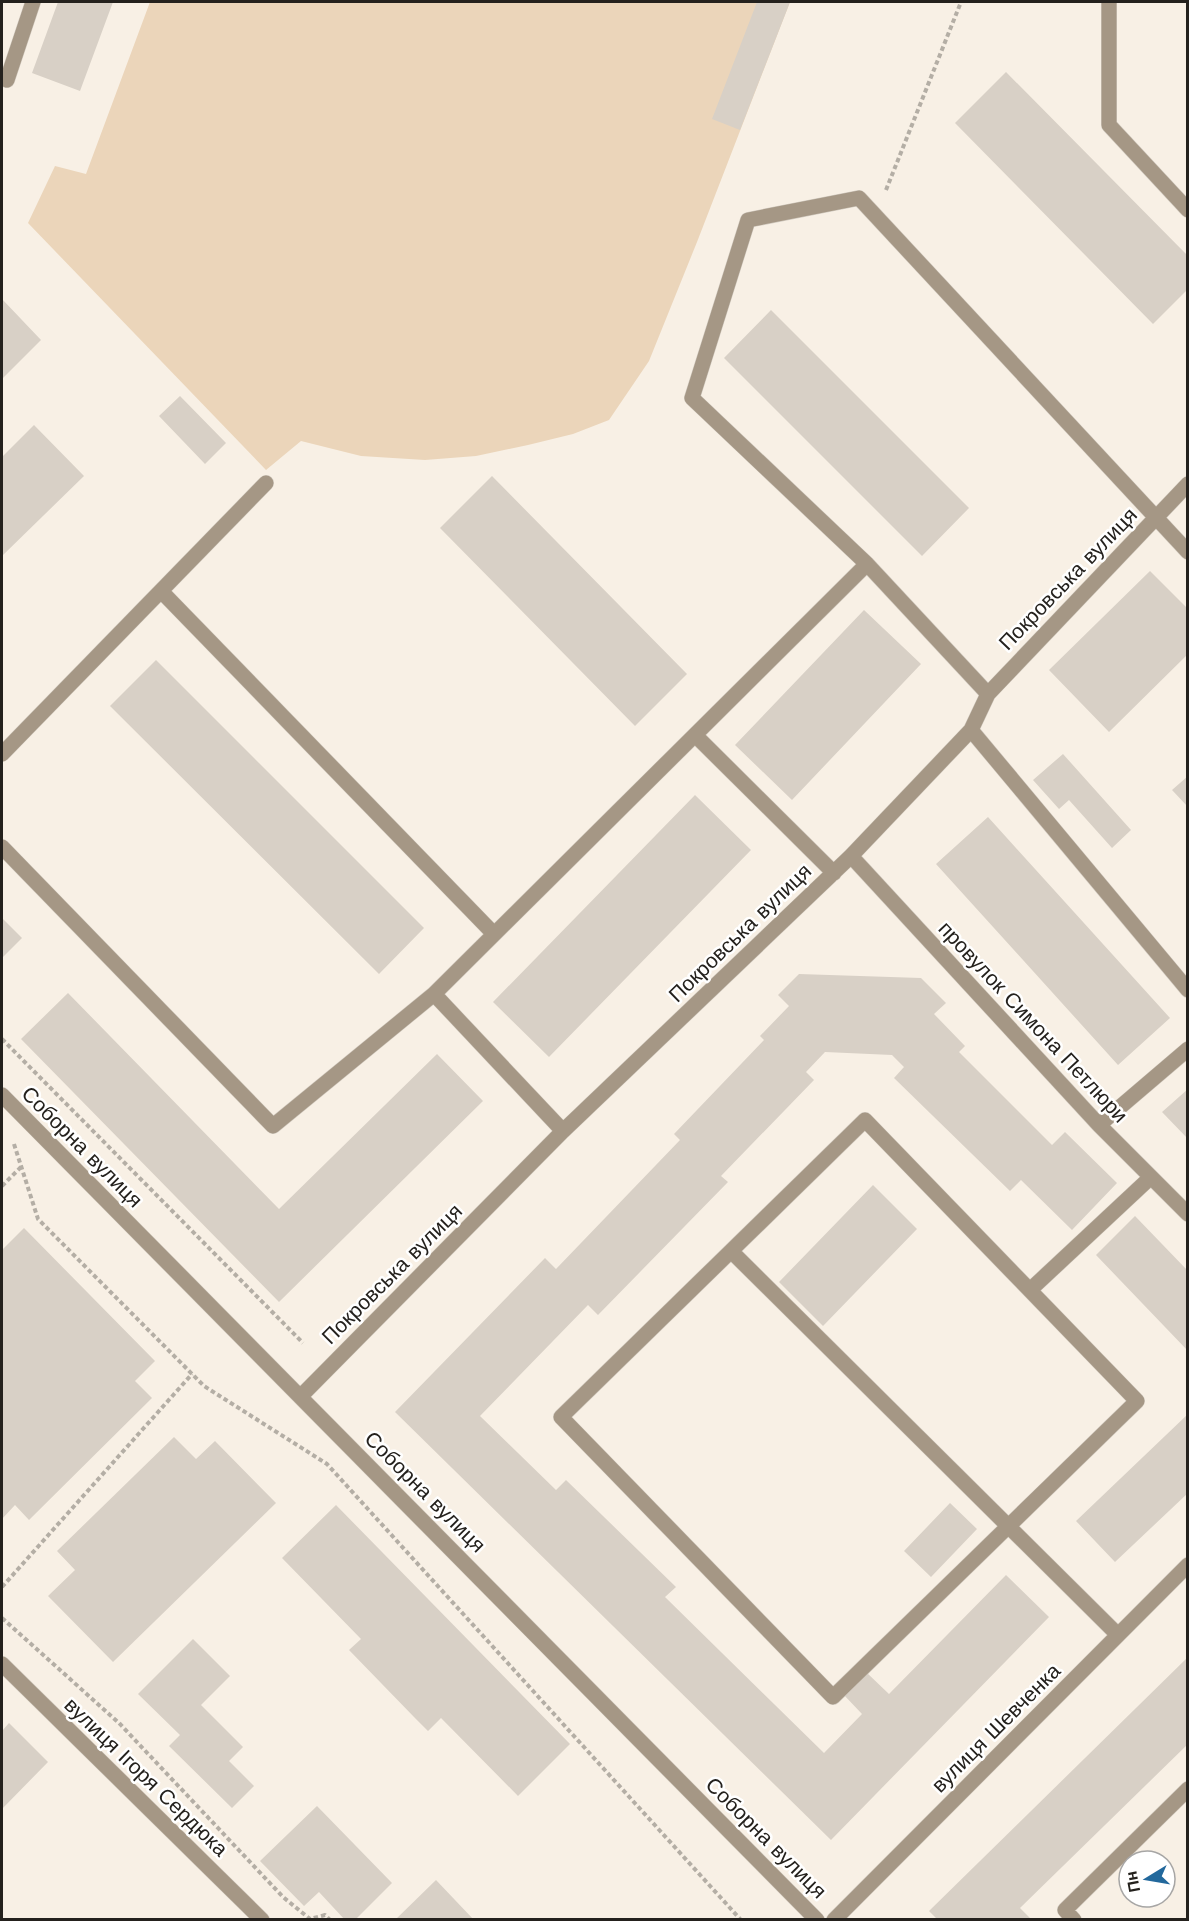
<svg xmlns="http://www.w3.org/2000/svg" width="1189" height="1921" font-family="'Work Sans',sans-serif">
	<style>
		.green { fill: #ebd5ba }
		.building { fill: #d8d0c6 }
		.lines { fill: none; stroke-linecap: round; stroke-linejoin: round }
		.minor-casing { stroke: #d2cbc1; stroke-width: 16 }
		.path { stroke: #b4aea5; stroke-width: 4; stroke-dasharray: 4.5 3; stroke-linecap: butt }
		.minor { stroke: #a59785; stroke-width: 15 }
		.labels { text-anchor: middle; stroke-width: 5; stroke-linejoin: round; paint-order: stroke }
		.street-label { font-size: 21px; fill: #24211d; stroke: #fff }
	</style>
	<rect width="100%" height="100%" fill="#f8f0e5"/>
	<!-- green -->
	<path class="green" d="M150,2H790L697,242L649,361L609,420L573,434L528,445L476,456L425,460L361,456L301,441L266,470L28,223L55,166L86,174Z"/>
	<!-- building -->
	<path class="building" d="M58,2H113L80,91L32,73Z
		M757,2H790L740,130L712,119Z
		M1006,72L1188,256V289L1153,324L955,123Z
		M2,299L41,340L2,379Z
		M771,310L969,508L922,556L724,358Z
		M180,396L226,443L205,464L159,416Z
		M34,425L84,476L2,556V457Z
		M492,476L687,674L635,726L440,528Z
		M1150,571L1188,609V654L1109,732L1049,670Z
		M864,610L921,664L792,800L735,745Z
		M156,660L424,928L379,974L110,706Z
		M1063,754L1131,830L1112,848L1069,800L1059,809L1033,780Z
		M1188,776V807L1172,790Z
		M695,795L751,850L549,1057L493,1002Z
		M988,817L1170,1018L1118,1065L936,864Z
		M2,918L22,938L2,958Z
		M799,974L921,978L946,1003L934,1014L965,1046L959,1052L1052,1145L1065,1132L1117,1183L1072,1230L1021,1180L1010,1191L894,1078L904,1067L892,1055L825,1052L806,1072L814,1080L721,1176L728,1182L598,1315L588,1305L480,1416L556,1490L566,1480L676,1587L665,1597L824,1753L862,1714L843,1694L866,1672L889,1694L1006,1575L1049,1617L831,1840L395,1412L545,1258L556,1269L680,1140L674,1134L764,1040L760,1036L789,1006L778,995Z
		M68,993L279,1209L437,1054L483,1101L279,1302L21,1039Z
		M1188,1089V1139L1162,1112Z
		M873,1185L917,1229L823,1326L779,1282Z
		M1135,1216L1188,1271V1351L1096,1255Z
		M24,1228L155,1361L135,1381L152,1398L29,1520L15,1505L2,1519V1250Z
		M1188,1414V1493L1115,1562L1076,1521Z
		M174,1437L196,1459L215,1441L276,1503L113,1662L48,1596L75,1570L57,1551Z
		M950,1503L977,1529L931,1577L904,1551Z
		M336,1505L570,1744L518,1796L441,1718L428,1731L414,1717L349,1650L361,1639L282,1558Z
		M193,1639L230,1676L201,1705L243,1747L229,1761L254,1786L232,1808L169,1746L180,1735L138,1694Z
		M1188,1657V1744L1020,1908L1032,1920H938L929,1911Z
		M9,1723L48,1762L2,1809V1731Z
		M317,1806L392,1883L355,1920H345L319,1892L304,1906L260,1861Z
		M436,1880L474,1920H395Z"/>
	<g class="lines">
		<defs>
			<path id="minor" d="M1109,2V125L1188,210
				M2,78L7,80L33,2
				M867,564L692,398L748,220L859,198L1188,552
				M161,591L494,934
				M971,730L1188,990
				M695,735L834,873
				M2,754L266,483
				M2,847L273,1126L434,994L563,1131
				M851,856L1099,1125L1188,1214
				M434,994L867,564L988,694
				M2,1095L817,1920
				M1099,1125L1188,1049
				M731,1251L865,1120L1137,1401L833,1697L561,1417L731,1251L1118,1635
				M1030,1290L1151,1177
				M301,1396L563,1131L851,856L971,730L988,694L1188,484
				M2,1664L262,1920
				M834,1920L1188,1565
				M1074,1920L1065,1910L1188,1789"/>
		</defs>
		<!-- minor casing -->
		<use href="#minor" class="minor-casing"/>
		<!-- path -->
		<path class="path" d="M886,190L961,2
			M2,1039L303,1343
			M14,1144L38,1219L204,1386L327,1464L741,1920
			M2,1186L21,1167
			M2,1587L192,1374
			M2,1618L119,1723L283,1897L310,1919L325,1915L330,1920"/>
		<!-- minor -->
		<use href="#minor" class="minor"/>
	</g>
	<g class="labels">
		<!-- street labels -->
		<g class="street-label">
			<text transform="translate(1068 579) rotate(-46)" y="7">Покровська вулиця</text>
			<text transform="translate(740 933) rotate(-44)" y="7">Покровська вулиця</text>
			<text transform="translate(1033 1022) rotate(47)" y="7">провулок Симона Петлюри</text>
			<text transform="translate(82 1147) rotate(45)" y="7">Соборна вулиця</text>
			<text transform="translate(392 1274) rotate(-45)" y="7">Покровська вулиця</text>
			<text transform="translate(425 1492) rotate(45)" y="7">Соборна вулиця</text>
			<text transform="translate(996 1728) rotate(-45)" y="7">вулиця Шевченка</text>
			<text transform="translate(146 1777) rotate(44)" y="7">вулиця Ігоря Сердюка</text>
			<text transform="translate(766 1838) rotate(45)" y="7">Соборна вулиця</text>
		</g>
	</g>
	<!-- border -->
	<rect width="1189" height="1921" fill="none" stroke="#24211d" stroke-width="6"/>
	<!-- north arrow -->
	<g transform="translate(1147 1879) rotate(259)"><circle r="28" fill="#ffffff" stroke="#a7a6a5" stroke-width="1.5"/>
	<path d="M0-4.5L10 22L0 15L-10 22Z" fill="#22689c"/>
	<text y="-9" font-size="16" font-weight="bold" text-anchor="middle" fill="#24211d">Пн</text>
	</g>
</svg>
